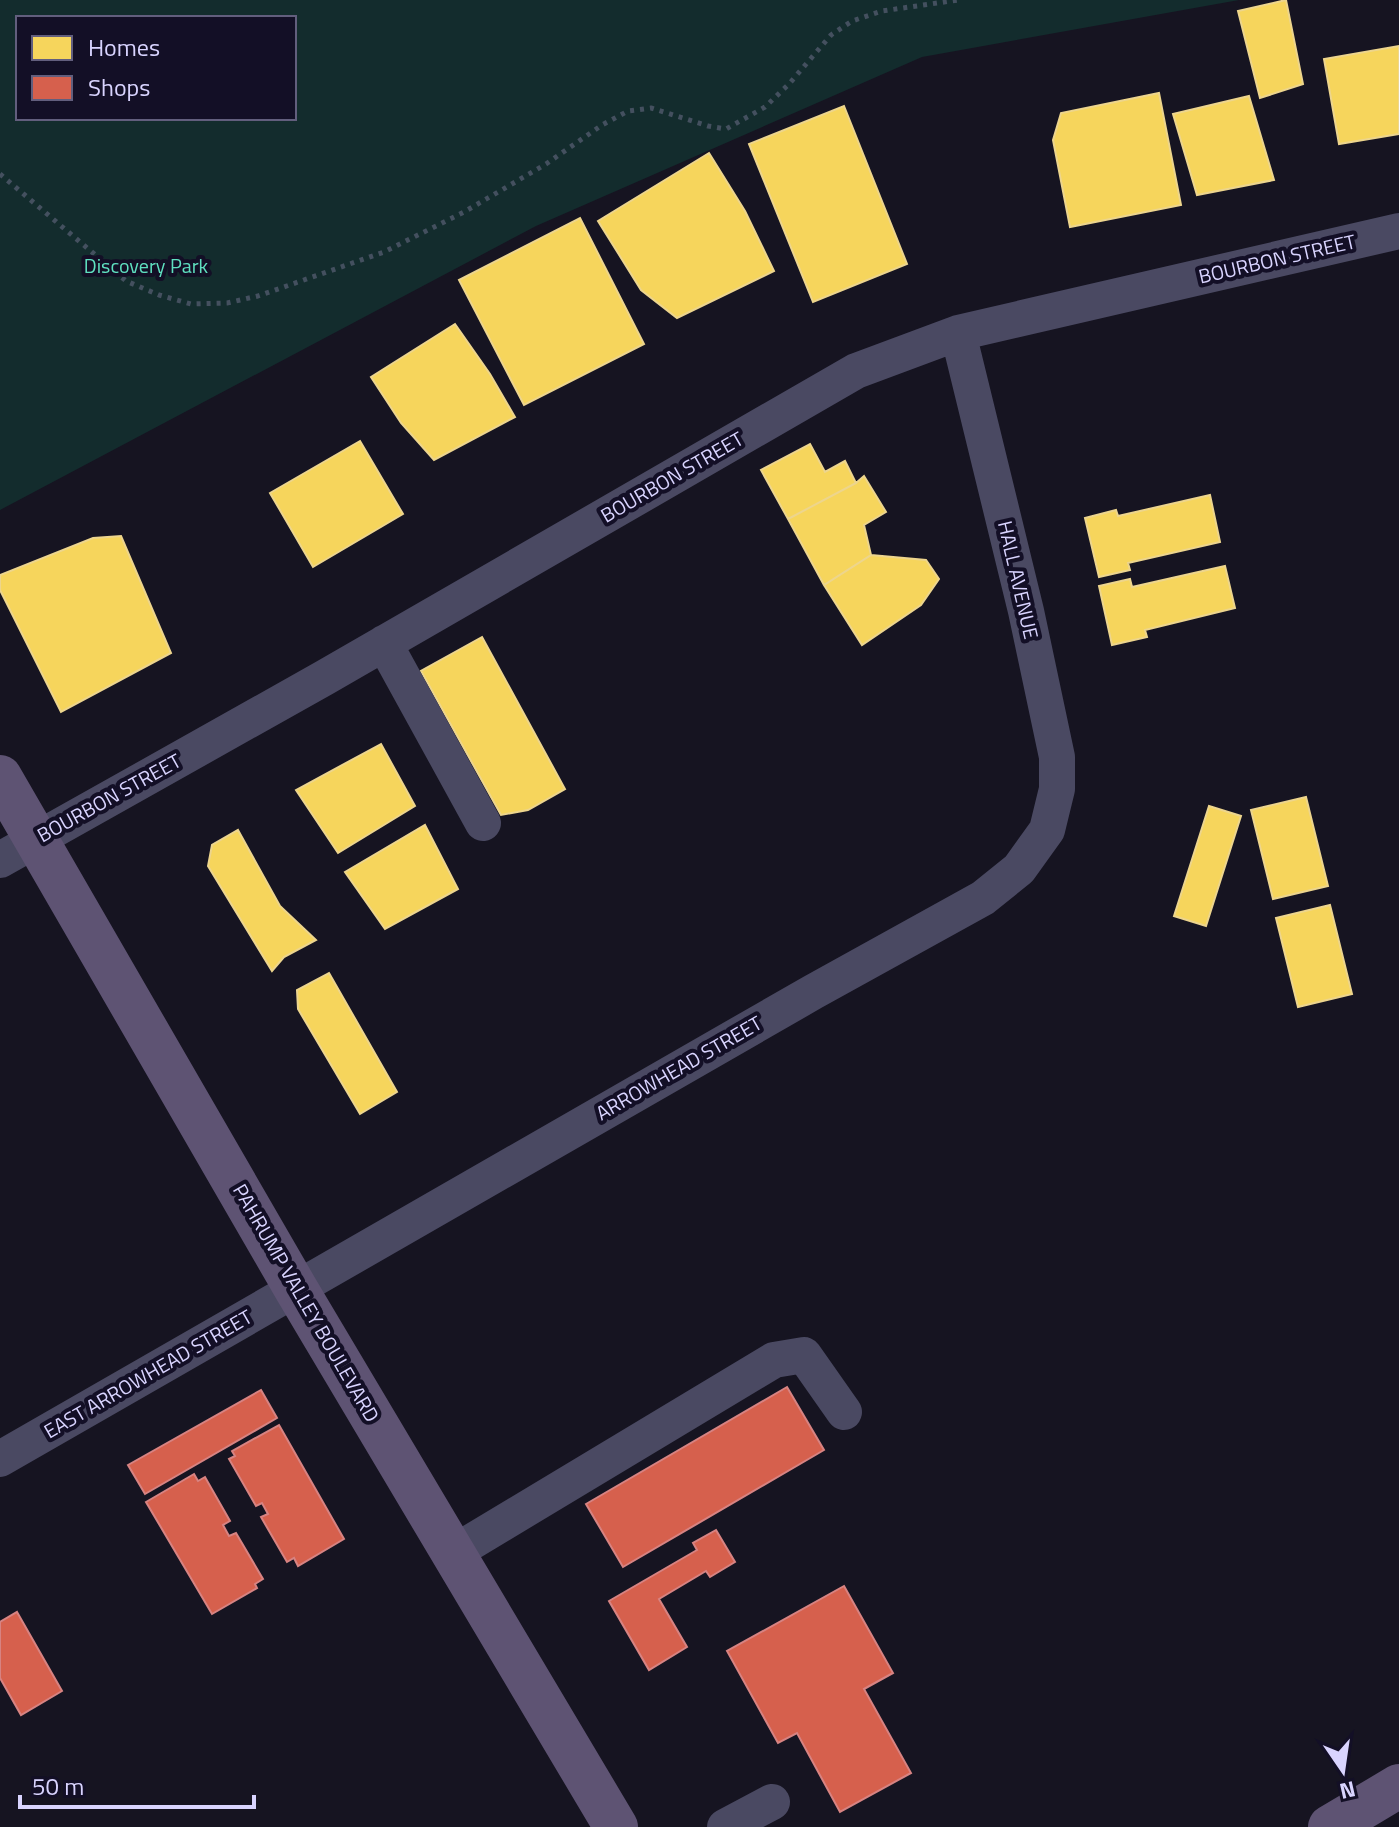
<svg xmlns="http://www.w3.org/2000/svg" width="1399" height="1827" font-family="'Titillium Web',sans-serif">
	<style>
		.green { fill: #132c2d; fill-rule: evenodd }
		.homes { fill: #f6d55c; stroke: #edd58d; stroke-width: 2 }
		.shops { fill: #d6604d; stroke: #d78382; stroke-width: 2 }
		.lines { fill: none; stroke-linecap: round; stroke-linejoin: round }
		.path { stroke: #44505f; stroke-width: 5; stroke-dasharray: 4 6; stroke-linecap: butt }
		.minor { stroke: #4a4962; stroke-width: 36 }
		.major { stroke: #5e5373; stroke-width: 44 }
		.labels { text-anchor: middle; stroke-width: 8; stroke-linejoin: round; paint-order: stroke }
		.street-label { font-size: 20px; fill: #d9d4ff; stroke: #130f26 }
		.park-label { font-size: 20px; fill: #5fe0c0; stroke: #130f26 }
	</style>
	<rect width="100%" height="100%" fill="#161421"/>
	<!-- green -->
	<path class="green" d="M0,0H1239L922,57L536,226L0,510ZM18,18H294V118H18Z"/>
	<!-- homes -->
	<path class="homes" d="M1286,0L1303,84L1260,98L1238,11Z
		M1399,46V134L1339,144L1324,59Z
		M1159,93L1181,205L1070,227L1053,140L1061,113Z
		M1249,96L1274,180L1197,195L1173,114Z
		M844,106L907,264L813,302L749,144Z
		M709,153L745,211L774,271L677,318L641,290L598,221Z
		M580,218L644,344L524,405L459,280Z
		M455,324L490,374L515,417L434,460L401,423L371,377Z
		M360,441L403,514L313,567L270,493Z
		M810,444L825,472L845,461L856,483L788,519L761,470Z
		M864,476L886,512L864,525L871,555L824,585L788,519L856,483Z
		M1210,495L1220,542L1128,563L1130,570L1099,577L1085,518L1116,510L1118,516Z
		M121,536L171,653L61,712L0,590V575L93,538Z
		M871,555L926,560L939,579L921,605L862,645L824,585Z
		M1225,566L1235,608L1145,630L1147,637L1112,645L1099,586L1130,579L1132,587Z
		M482,637L565,789L528,810L501,815L421,671Z
		M381,744L415,806L338,853L296,790Z
		M1306,797L1328,886L1273,899L1251,810Z
		M1209,806L1241,816L1206,926L1174,916Z
		M425,825L458,889L385,929L345,872Z
		M238,830L280,906L316,940L284,957L272,971L208,866L212,845Z
		M1330,905L1352,994L1298,1007L1276,918Z
		M329,973L397,1092L360,1114L298,1009L297,990Z"/>
	<!-- shops -->
	<path class="shops" d="M787,1387L824,1450L623,1567L586,1504Z
		M261,1390L277,1418L145,1494L128,1465Z
		M279,1425L344,1539L298,1566L294,1558L287,1562L261,1517L268,1514L262,1503L256,1506L229,1459L235,1456L232,1451Z
		M194,1474L198,1481L205,1477L230,1521L223,1525L229,1536L236,1533L263,1579L255,1584L257,1588L212,1614L146,1502Z
		M716,1530L735,1562L710,1577L706,1571L659,1599L687,1647L649,1670L609,1601L697,1550L693,1543Z
		M844,1586L893,1673L864,1689L911,1773L840,1812L797,1733L778,1743L727,1651Z
		M17,1612L62,1691L21,1715L0,1678V1622Z"/>
	<g class="lines">
		<!-- path -->
		<path class="path" d="M0,174L126,281L159,295L191,304L227,303L258,296L384,252L464,212L546,164L602,125L628,111L651,108L708,126L726,129L765,107L789,84L831,35L852,21L882,11L958,0"/>
		<!-- minor -->
		<path class="minor" d="M384,643L483,823
			M0,860L324,678L856,371L958,333L1399,231
			M0,1459L813,992L983,898L1019,869L1047,830L1057,789V757L1026,611L958,333
			M453,1553L774,1360L804,1355L844,1412
			M725,1827L772,1802"/>
		<!-- major -->
		<path class="major" d="M0,777L296,1289L616,1827
			M1330,1827L1399,1786"/>
	</g>
	<g class="labels">
		<!-- street labels -->
		<g class="street-label">
			<text transform="translate(1277 259) rotate(-13)" y="7">BOURBON STREET</text>
			<text transform="translate(672 477) rotate(-30)" y="7">BOURBON STREET</text>
			<text transform="translate(1018 580) rotate(77)" y="7">HALL AVENUE</text>
			<text transform="translate(109 798) rotate(-29)" y="7">BOURBON STREET</text>
			<text transform="translate(679 1068) rotate(-30)" y="7">ARROWHEAD STREET</text>
			<text transform="translate(306 1303) rotate(60)" y="7">PAHRUMP VALLEY BOULEVARD</text>
			<text transform="translate(148 1374) rotate(-30)" y="7">EAST ARROWHEAD STREET</text>
		</g>
		<!-- park labels -->
		<g class="park-label">
			<text x="146" y="273">Discovery Park</text>
		</g>
	</g>
	<!-- legend -->
	<rect x="16" y="16" width="280" height="104" fill="#130f26" stroke="#625e7d" stroke-width="2"/>
	<rect x="32" y="36" width="40" height="24" fill="#f6d55c" stroke="#625e7d" stroke-width="2"/>
	<text x="88" y="56" font-size="24" fill="#d9d4ff">Homes</text>
	<rect x="32" y="76" width="40" height="24" fill="#d6604d" stroke="#625e7d" stroke-width="2"/>
	<text x="88" y="96" font-size="24" fill="#d9d4ff">Shops</text>
	<!-- north arrow -->
	<g transform="translate(1343 1771) rotate(167)" stroke="#130f26" stroke-width="6" paint-order="stroke">
	<path d="M0-6L14 30L0 20L-14 30Z" fill="#d9d4ff"/>
	<text y="-12" font-size="22" font-weight="bold" text-anchor="middle" fill="#d9d4ff">N</text>
	</g>
	<!-- scale -->
	<path d="M20 1795v12h234v-12" fill="none" stroke="#d9d4ff" stroke-width="4"/>
	<text x="32" y="1795" font-size="24" fill="#d9d4ff" stroke="#130f26" stroke-width="6" paint-order="stroke">50 m</text>
</svg>
